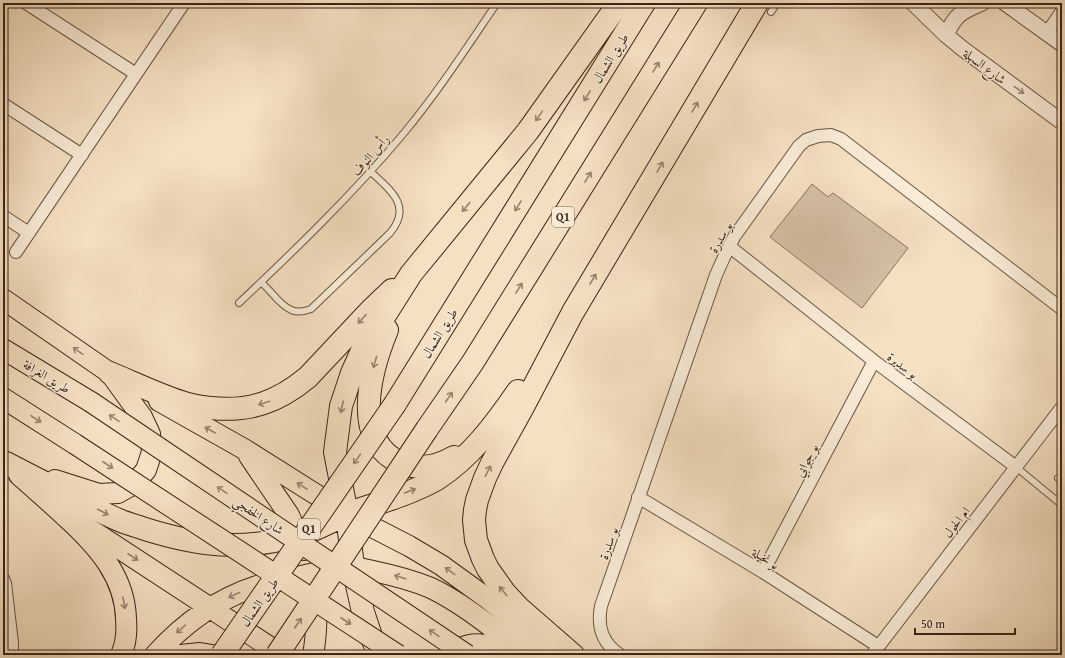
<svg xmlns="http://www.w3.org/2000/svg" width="1065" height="658" font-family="'Gentium Book Plus',Amiri,serif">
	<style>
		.green { fill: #d5c0a5; stroke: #88725e }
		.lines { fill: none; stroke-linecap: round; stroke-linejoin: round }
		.service-casing { stroke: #6a5442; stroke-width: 8 }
		.minor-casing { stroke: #6a5442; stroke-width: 14 }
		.tertiary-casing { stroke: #6a5442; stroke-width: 17 }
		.trunk-casing { stroke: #3b2518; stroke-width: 22 }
		.motorway-casing { stroke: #3b2518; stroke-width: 24 }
		.service { stroke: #f8ebd7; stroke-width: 6 }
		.minor { stroke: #f8ebd7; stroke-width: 12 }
		.tertiary { stroke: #f8ebd7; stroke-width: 15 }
		.trunk { stroke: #f5e0c2; stroke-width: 20 }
		.motorway { stroke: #f5e0c2; stroke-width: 22 }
		.trunk-bridge-casing { stroke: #3b2518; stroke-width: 22; stroke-linecap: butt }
		.motorway-bridge-casing { stroke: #3b2518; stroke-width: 24; stroke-linecap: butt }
		.trunk-bridge { stroke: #f5e0c2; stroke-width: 20 }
		.motorway-bridge { stroke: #f5e0c2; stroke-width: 22 }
		.oneway { stroke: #98826d }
		.oneway2 { stroke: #9a8878 }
		.labels { text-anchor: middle; stroke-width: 3; stroke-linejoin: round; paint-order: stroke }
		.shield { fill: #f8ebd7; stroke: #746051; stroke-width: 1 }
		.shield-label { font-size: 12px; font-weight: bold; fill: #3b2518 }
		.street-label { font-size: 13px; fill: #3b2518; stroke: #f8ebd7 }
	</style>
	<rect width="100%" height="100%" fill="#f5e0c2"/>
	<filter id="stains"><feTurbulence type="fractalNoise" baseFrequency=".005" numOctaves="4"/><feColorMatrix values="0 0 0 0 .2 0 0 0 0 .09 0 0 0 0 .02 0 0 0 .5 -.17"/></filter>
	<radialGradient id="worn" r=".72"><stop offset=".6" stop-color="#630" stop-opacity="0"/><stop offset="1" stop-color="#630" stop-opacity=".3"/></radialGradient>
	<!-- green -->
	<path class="green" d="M812,184L828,197L833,193L908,248L862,308L770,237Z"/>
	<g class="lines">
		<defs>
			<path id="service" d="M771,12L777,3
				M261,282C267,288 272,293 277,299C288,310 295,315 311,309L390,233C413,206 390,190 371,172
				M239,303C296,249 353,194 404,133C438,92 467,47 497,3
				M1016,467L1062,505
				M1058,478L1062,482"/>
			<path id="minor" d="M26,3L136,74
				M1047,33L1062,11
				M3,104L82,155
				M3,216L29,233
				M729,246L874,361L1016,467
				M16,252L184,3
				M638,497L763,572L878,646
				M763,572L874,361
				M3,579L5,583L12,643V655
				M620,655C602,643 597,627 601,606L716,275L725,255L734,237L799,146L806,140L818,136L831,135L841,139L1062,309
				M872,655L1062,407"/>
			<path id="tertiary" d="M913,3L946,35L963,49L1062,122
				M1005,3L1062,44
				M946,35C956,14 961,12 982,3"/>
			<path id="trunk" d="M3,299L110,373L124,381
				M3,349L91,402
				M3,398L75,444
				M159,401L244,449L347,514L409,546L441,565L488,599L556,653
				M249,456L289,515L304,550
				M19,475C36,490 53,505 69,520C98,547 125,577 126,619C127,631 126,644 121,655
				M55,480L99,494L118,493L134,484L146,470L152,452L150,434L142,417L110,373
				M53,505L282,655
				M155,655C183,624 217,599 257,586C268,583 278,581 289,579C310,574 330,568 352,567C359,567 366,570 373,571C392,575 412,580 431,588C466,605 497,632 528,655
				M181,655L200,653L212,655
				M313,655C317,632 318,612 314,589
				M451,655C460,645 476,642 489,646C496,648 502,652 509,655"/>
			<path id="motorway" d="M387,330C371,369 350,441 401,463C419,470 437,467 454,457
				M110,373C134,383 157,394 181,402C191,406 201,407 211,408C250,412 278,402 308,377L370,311L392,290
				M395,404L644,3
				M427,429L473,362L696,3
				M6,463C31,476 56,489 81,501C94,508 106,515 119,520C128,524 137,526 145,529C199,546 242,551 297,536C317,530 336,518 355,511C381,502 413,493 437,479C471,457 496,423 518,391
				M378,651L371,636L363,612L353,567L347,514L335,452L341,406L352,373L361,353L411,274L528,131L619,3
				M573,655L519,608L505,593L488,569L483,559L476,540L474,520L475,510L477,500L485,478L492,463L523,407L573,312L757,3"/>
		</defs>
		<!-- service casing -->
		<use href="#service" class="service-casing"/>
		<!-- minor casing -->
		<use href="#minor" class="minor-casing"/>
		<!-- tertiary casing -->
		<use href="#tertiary" class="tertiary-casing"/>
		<!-- trunk casing -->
		<use href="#trunk" class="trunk-casing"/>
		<!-- motorway casing -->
		<use href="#motorway" class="motorway-casing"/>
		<!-- service -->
		<use href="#service" class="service"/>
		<!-- minor -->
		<use href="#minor" class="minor"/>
		<!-- tertiary -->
		<use href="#tertiary" class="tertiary"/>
		<!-- trunk -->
		<use href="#trunk" class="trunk"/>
		<!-- motorway -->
		<use href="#motorway" class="motorway"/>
		<defs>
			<path id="trunk-bridge" d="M91,402L467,655
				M75,444L398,655"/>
			<path id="motorway-bridge" d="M222,655L395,404
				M277,655L427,429"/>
		</defs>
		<!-- trunk-bridge casing -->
		<use href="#trunk-bridge" class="trunk-bridge-casing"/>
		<!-- motorway-bridge casing -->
		<use href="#motorway-bridge" class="motorway-bridge-casing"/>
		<!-- trunk-bridge -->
		<use href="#trunk-bridge" class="trunk-bridge"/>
		<!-- motorway-bridge -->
		<use href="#motorway-bridge" class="motorway-bridge"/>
	</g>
	<!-- one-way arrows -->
	<defs><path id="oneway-shaft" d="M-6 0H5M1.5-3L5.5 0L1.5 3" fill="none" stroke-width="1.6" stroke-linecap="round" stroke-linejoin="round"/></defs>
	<g class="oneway">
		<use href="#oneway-shaft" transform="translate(656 67) rotate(-58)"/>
		<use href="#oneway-shaft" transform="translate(587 96) rotate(122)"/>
		<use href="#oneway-shaft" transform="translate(695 107) rotate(-59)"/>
		<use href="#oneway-shaft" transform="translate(539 116) rotate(125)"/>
		<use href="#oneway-shaft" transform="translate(660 167) rotate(-60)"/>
		<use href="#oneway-shaft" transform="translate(588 177) rotate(-58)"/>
		<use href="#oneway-shaft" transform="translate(518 206) rotate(122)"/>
		<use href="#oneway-shaft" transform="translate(466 207) rotate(129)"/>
		<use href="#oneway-shaft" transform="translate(593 279) rotate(-59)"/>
		<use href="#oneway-shaft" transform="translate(519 288) rotate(-58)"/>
		<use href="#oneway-shaft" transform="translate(362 319) rotate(133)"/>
		<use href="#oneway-shaft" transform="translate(78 351) rotate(-145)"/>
		<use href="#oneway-shaft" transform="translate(375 362) rotate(106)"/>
		<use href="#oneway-shaft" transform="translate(449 397) rotate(-56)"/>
		<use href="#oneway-shaft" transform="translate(264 403) rotate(163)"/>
		<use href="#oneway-shaft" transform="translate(342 407) rotate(102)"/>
		<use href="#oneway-shaft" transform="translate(114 418) rotate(-146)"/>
		<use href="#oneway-shaft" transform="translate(36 419) rotate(33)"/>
		<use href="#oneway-shaft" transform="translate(210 430) rotate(-150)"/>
		<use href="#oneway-shaft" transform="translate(357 459) rotate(125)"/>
		<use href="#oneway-shaft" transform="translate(108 465) rotate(33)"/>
		<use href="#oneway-shaft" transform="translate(488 471) rotate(-63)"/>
		<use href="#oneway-shaft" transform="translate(302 486) rotate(-148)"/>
		<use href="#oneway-shaft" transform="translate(222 490) rotate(-146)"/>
		<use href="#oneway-shaft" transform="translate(410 491) rotate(-20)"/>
		<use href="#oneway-shaft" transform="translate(103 512) rotate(27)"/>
		<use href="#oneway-shaft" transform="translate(133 557) rotate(33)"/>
		<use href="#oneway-shaft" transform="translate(450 571) rotate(-144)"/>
		<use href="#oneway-shaft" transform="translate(400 577) rotate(-163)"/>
		<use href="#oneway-shaft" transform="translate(503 591) rotate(-130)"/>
		<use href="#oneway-shaft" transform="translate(234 595) rotate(155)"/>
		<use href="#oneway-shaft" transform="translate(124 603) rotate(79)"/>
		<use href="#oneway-shaft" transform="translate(346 621) rotate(33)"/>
		<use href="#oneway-shaft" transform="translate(298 623) rotate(-56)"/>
		<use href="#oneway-shaft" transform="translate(181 629) rotate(138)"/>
		<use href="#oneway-shaft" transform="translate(434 633) rotate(-146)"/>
	</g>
	<use class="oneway2" href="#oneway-shaft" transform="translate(1019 90) rotate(36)"/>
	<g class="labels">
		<!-- shield labels -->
		<g class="shield">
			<rect x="552" y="207" width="22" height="20" rx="3"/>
			<rect x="298" y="519" width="22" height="20" rx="3"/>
		</g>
		<g class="shield-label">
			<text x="563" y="221">Q1</text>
			<text x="309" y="533">Q1</text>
		</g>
		<!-- street labels -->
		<g class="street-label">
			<text transform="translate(610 58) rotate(-58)" y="5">طريق الشمال</text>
			<text transform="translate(985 66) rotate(37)" y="5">شارع السهلة</text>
			<text transform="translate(370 155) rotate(-49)" y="5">رأس النوف</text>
			<text transform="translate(720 237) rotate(-60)" y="5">بو سدرة</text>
			<text transform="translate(439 333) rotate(-58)" y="5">طريق الشمال</text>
			<text transform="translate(903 365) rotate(37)" y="5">بو سديرة</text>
			<text transform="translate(47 376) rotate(31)" y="5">طريق الغرافة</text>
			<text transform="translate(806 460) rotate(-62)" y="5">بو جوابي</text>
			<text transform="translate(259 515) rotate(34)" y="5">شارع الخفجي</text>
			<text transform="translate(956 522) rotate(-52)" y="5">ام الحول</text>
			<text transform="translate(608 543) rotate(-71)" y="5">بو سدرة</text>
			<text transform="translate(766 558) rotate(32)" y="5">بو نخيلة</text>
			<text transform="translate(259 602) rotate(-55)" y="5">طريق الشمال</text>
		</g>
	</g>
	<!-- margin -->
	<rect width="1065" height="658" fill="none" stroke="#f5e0c2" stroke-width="16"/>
	<rect x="4" y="4" width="1057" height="650" fill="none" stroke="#3b2518" stroke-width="2"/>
	<rect x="8" y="8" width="1049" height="642" fill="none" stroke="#3b2518"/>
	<!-- scale -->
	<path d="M915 628v6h100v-6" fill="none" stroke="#3b2518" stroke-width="2"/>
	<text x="921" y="628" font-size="12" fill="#3b2518" stroke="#f8ebd7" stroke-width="3" paint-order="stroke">50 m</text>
	<rect width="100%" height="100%" filter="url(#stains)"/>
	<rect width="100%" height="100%" fill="url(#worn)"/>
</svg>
